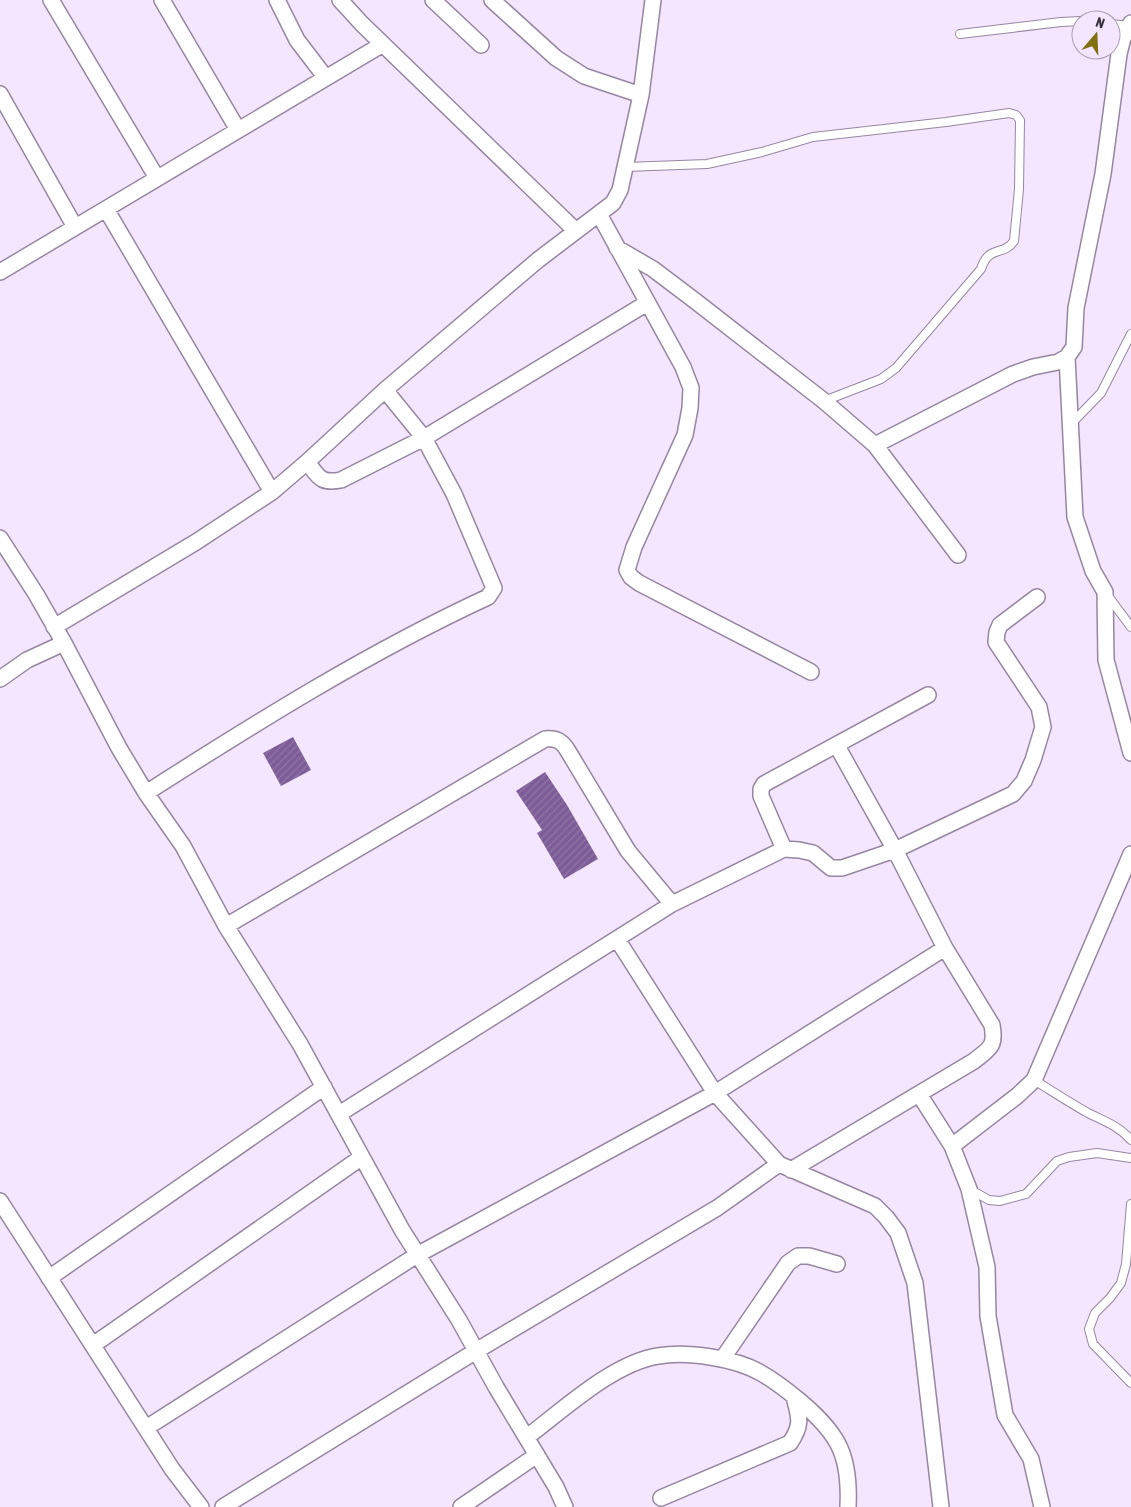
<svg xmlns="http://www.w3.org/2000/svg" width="1131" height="1507" font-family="'Asap Condensed',sans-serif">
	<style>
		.building { fill: url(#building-hatch) }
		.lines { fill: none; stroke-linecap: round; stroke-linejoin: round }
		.service-casing { stroke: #9686a2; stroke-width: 10 }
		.minor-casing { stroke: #9686a2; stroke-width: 18 }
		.service { stroke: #fff; stroke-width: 8 }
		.minor { stroke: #fff; stroke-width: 15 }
	</style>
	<defs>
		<pattern id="building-hatch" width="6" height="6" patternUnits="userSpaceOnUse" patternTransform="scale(1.25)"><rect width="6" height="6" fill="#7e5c98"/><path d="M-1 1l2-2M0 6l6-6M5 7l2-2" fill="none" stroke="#8f76a3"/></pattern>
	</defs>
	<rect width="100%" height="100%" fill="#f3e6fe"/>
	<!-- building -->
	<path class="building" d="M293,737L311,770L281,786L263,753Z
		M545,772L567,805L598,859L564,879L537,833L542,830L516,791Z"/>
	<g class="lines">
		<defs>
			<path id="service" d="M1111,24L1129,26
				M960,34L1061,22L1081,21
				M625,167L707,164L762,152L813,137L946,122L1009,113L1016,115L1020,120L1019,189L1014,241C1003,257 989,244 981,269L896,368L881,379L824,401
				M1072,423L1101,393L1131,334
				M1108,596L1131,627
				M1034,1080C1052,1091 1070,1103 1088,1113C1104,1121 1119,1126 1131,1140
				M971,1190L989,1200L1000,1201L1026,1194L1057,1161L1069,1157L1097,1153L1131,1158
				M1131,1204L1126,1264L1121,1283L1110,1298L1095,1313L1089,1329L1093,1344L1131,1383"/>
			<path id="minor" d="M51,0L157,178
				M162,0L238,130
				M277,0L297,40L326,78
				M340,0L362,24L576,231
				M433,0L481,45
				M492,0L556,58L584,76L641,95
				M1131,23L1123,38L1119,54L1103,174L1076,308L1074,347L1067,357L1075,517L1093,571L1105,592L1106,660L1131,753
				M0,94L75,227
				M106,209L272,492
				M599,214L683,367L691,388L690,408L685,435L634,547L627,570L631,577L639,583L811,672
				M617,248L653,269L694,300L824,401L875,445L958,555
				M0,272L383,44
				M875,445L1013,374L1033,367L1058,362L1067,357
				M307,462C319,477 320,484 341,480L424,438L647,303
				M0,538L36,594L64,643L119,748L146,793L183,846L226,926L300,1044L402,1230L459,1320L496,1387L556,1487L565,1507
				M54,627L196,542L272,492L307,462L385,390L538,260L613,203L620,190L641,95L653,0
				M0,679L27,660L64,643
				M146,793C257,722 369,652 488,597L494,588L454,494L424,438L385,390
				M784,849L761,796V789L764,784L928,695
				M226,926L545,739C557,738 562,741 568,751L628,851L672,904
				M617,939L715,1093L779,1164L875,1206L886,1217L898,1233L915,1283L941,1507
				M919,1094L952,1146L969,1189L987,1267L988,1316L1005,1415L1031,1459L1042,1507
				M339,1114L672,904L784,849L799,850L813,853L831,868H842L895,850L1013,794L1024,781L1033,760L1043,727L1039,707L996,642L997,632L1000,625L1037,597
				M952,1146L1017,1096L1034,1080L1131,854
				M791,1170L974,1061C990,1048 996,1047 992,1025L945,948L895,850L837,746
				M0,1201L172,1469L201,1507
				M49,1278L324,1087
				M93,1345L362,1157
				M723,1358L788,1263L798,1256H809L837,1264
				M146,1428L417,1255L715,1093L945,948
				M527,1437C563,1410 613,1363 658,1356C687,1351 735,1358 761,1373C775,1381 789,1392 801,1402C815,1414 829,1427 838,1444C848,1463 849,1486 848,1507
				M661,1498L790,1443C803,1424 799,1417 794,1397
				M223,1507L476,1351L717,1208L779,1164
				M461,1507L537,1455"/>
		</defs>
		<!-- service casing -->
		<use href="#service" class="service-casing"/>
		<!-- minor casing -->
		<use href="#minor" class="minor-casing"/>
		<!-- service -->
		<use href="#service" class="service"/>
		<!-- minor -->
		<use href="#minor" class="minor"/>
	</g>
	<!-- north arrow -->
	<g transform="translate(1096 35) rotate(19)"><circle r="24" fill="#f3e6fe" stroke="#a89eb1"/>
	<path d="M0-4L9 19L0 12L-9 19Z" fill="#81700f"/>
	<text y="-8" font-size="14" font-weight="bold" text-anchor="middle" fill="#38323e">N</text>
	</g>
</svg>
